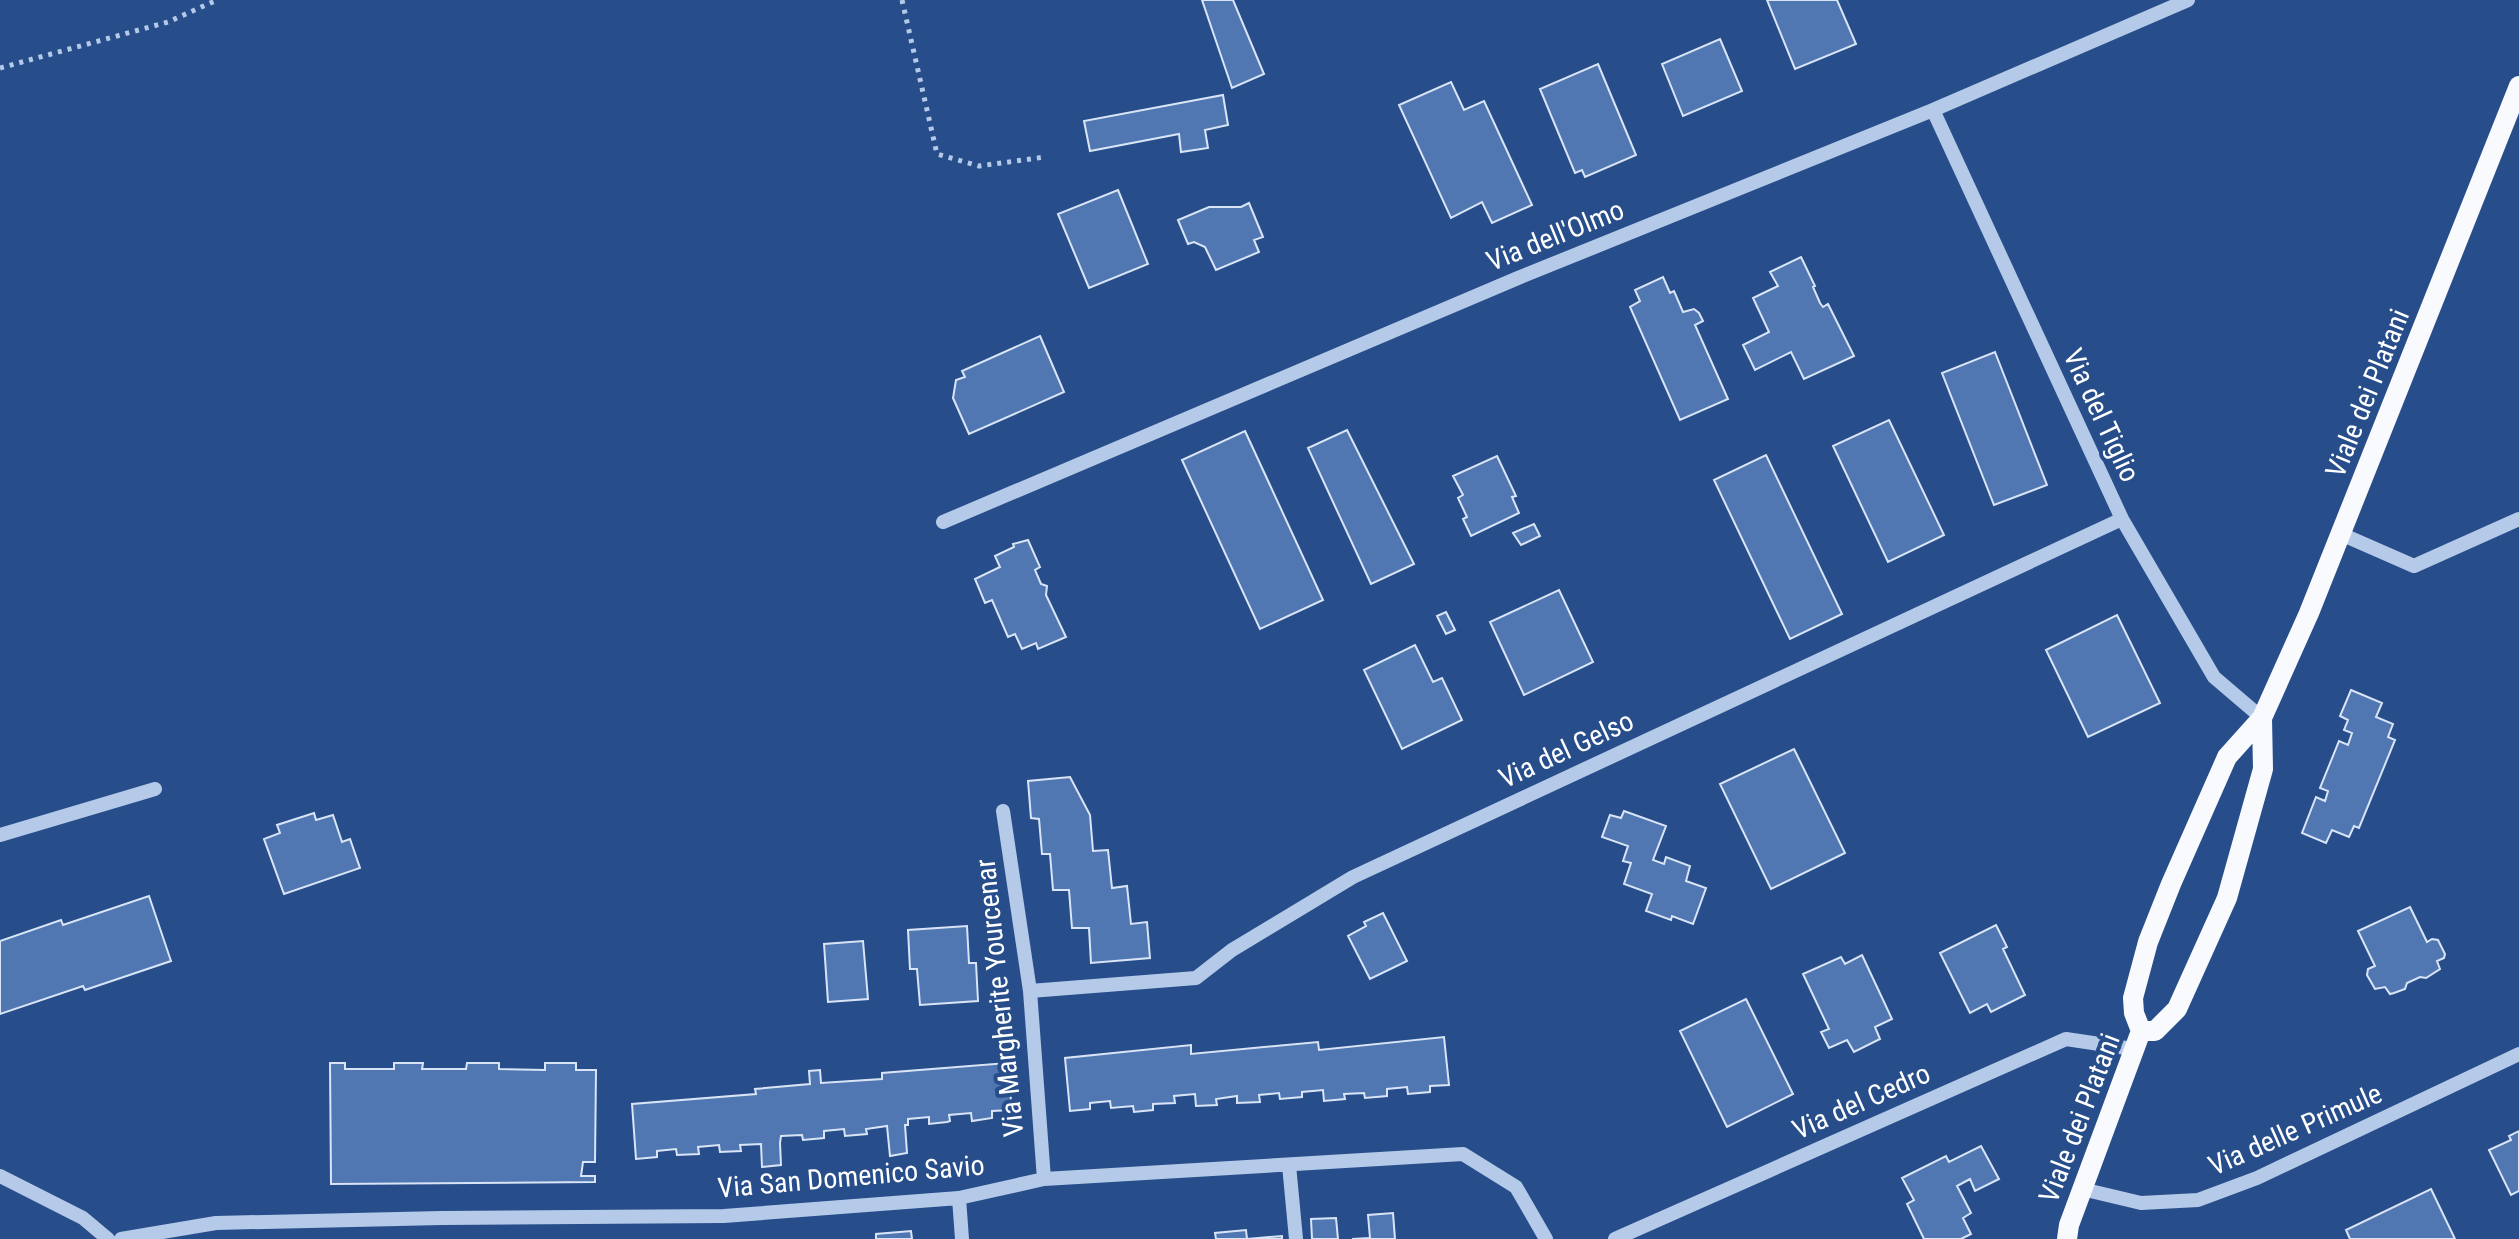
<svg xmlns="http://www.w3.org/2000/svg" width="2519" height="1239" font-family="'Roboto Condensed',sans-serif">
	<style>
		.building { fill: #5077b1; stroke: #d9e5f7; stroke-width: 2 }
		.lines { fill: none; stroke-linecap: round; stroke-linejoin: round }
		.path { stroke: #b5cae9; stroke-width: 5; stroke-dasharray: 4 6; stroke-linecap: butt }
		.minor { stroke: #b5cae9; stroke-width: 14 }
		.major { stroke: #f8fafe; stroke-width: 20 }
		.labels { text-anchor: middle; stroke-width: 8; stroke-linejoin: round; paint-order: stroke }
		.street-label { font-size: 28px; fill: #fff; stroke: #274e8a }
	</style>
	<rect width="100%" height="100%" fill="#274e8a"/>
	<!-- building -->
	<path class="building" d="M1202,0H1233L1264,74L1232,88Z
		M1767,0H1837L1856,44L1795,69Z
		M1720,39L1742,91L1683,116L1662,64Z
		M1598,64L1636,155L1585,177L1582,170L1575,173L1540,89Z
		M1451,82L1464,110L1484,101L1532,205L1492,223L1482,202L1451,218L1399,105Z
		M1223,95L1228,125L1205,130L1208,148L1181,152L1179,134L1090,151L1084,121Z
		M1118,190L1148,264L1089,288L1058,214Z
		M1249,203L1263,237L1254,240L1259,252L1216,270L1205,247L1194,242L1188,244L1178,220L1209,207H1241Z
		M1801,257L1815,286L1813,287L1820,303L1823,307L1828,304L1854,356L1804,379L1791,352L1755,370L1743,345L1769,332L1753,298L1778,286L1770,272Z
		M1663,277L1670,293L1674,291L1683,312L1694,309L1699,313L1703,321L1695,325L1728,399L1680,420L1630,307L1640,301L1635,290Z
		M1040,336L1064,392L969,434L953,398L956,380L965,377L962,371Z
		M1995,352L2047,485L1994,505L1942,373Z
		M1889,420L1944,535L1888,562L1833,446Z
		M1347,430L1414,564L1371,584L1308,448Z
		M1245,431L1323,600L1260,629L1182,460Z
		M1766,455L1842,614L1790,639L1714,480Z
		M1497,456L1516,496L1512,497L1519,513L1471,536L1463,519L1467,517L1458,498L1463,495L1453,476Z
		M1534,524L1540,536L1521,545L1513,533Z
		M1028,540L1040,567L1035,570L1041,584L1047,586L1046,595L1066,637L1038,649L1036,643L1022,649L1015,634L1008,637L992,600L985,603L975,579L1000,567L995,556L1014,547L1013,544Z
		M1559,590L1593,662L1524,695L1490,622Z
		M1446,612L1455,630L1446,634L1437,616Z
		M2117,615L2160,703L2088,737L2046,650Z
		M1415,645L1433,682L1442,678L1462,720L1402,749L1364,670Z
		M2351,690L2382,703L2376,717L2393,724L2388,737L2395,740L2359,828L2354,826L2349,837L2332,830L2326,843L2302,833L2316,797L2325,801L2328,791L2320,788L2339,741L2348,745L2352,733L2344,730L2348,720L2340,716Z
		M1794,749L1845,853L1771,889L1720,784Z
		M1070,777L1090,815L1093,851L1108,850L1112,888L1127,886L1131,924L1147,922L1150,958L1091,963L1089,928H1072L1069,890H1053L1050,854H1042L1039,819L1031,818L1028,781Z
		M1624,811L1666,826L1653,860L1664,864L1666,857L1690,866L1686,881L1706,888L1693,924L1672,916L1671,920L1646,911L1652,894L1624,884L1631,863L1623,861L1628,846L1602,837L1610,815L1621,818Z
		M314,813L316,820L333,815L342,842L350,839L360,868L284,894L264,839L280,833L277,825Z
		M149,896L171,961L85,990L83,986L0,1014V941L61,920L63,925Z
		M2410,907L2427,942L2432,939L2438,940L2445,954L2444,958L2437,961L2440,969L2426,978L2420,977L2407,983L2405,989L2394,993L2390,994L2385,987L2375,989L2367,975L2368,969L2375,966L2358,931Z
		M1383,913L1407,961L1370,979L1348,936L1366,926L1364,922Z
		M1996,925L2007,947L2003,949L2025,995L1991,1012L1987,1004L1970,1013L1940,953Z
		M967,926L969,963H976L978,1001L920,1005L917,969H910L908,930Z
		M863,941L868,999L828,1002L824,944Z
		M1862,955L1892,1019L1875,1027L1880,1039L1854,1052L1847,1040L1829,1048L1821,1032L1829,1029L1803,974L1841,957L1845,964Z
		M1746,999L1793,1094L1727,1127L1680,1031Z
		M1444,1037L1449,1085L1430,1086V1092L1408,1094L1407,1087L1387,1089V1096L1365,1098L1364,1093L1344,1094L1345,1099L1324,1101L1323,1090L1302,1092V1097L1280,1099L1279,1093L1259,1095L1260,1102L1237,1103V1096L1216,1099L1217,1105L1196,1106L1195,1094L1174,1096L1175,1103L1153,1104V1110L1134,1112L1133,1106L1111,1108L1110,1101L1090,1103V1109L1070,1111L1065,1058L1191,1045V1054L1318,1042L1319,1050Z
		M330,1063H345V1069H394V1063H423L422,1069H466L467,1063H499V1069L545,1070V1063H576V1070H596L595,1162H583L581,1176H595V1182L331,1184Z
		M1007,1063L1012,1110L992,1111V1118L972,1121L971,1113L949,1115L950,1121L947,1122L929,1124V1117L908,1119V1125H905L907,1153L890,1156L887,1126L866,1129L867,1134L845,1136L844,1129L824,1131V1138L803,1140L802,1135L781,1136L780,1143L781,1165L762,1167L761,1144L740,1145L741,1151L720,1152L719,1145L698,1147L699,1154L677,1155L676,1149L657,1151V1157L636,1159L632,1104L756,1094L755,1089L810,1084L809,1071L820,1070L821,1083L882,1079V1073Z
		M2519,1131V1191L2511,1195L2489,1150L2511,1140L2509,1136Z
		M1981,1146L1999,1179L1975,1191L1970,1179L1957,1186L1971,1213L1963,1218L1971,1234L1961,1239H1924L1907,1204L1914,1200L1902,1178L1946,1156L1949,1162Z
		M2431,1189L2455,1239H2350L2346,1230Z
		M1393,1213L1395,1239H1352L1370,1238L1368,1215Z
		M1336,1218L1338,1239H1312L1311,1219Z
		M1246,1230L1247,1239L1282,1236V1239H1216L1215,1233Z
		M911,1231L912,1239H876V1234Z"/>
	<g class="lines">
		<!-- path -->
		<path class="path" d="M902,0L937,154L979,166L1045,157
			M0,68L168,22L217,0"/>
		<!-- minor -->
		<path class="minor" d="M1933,110L2122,519L2214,677L2262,718
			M943,522L1518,278L1933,110L2188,0
			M2341,534L2414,566L2519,519
			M1003,811L1030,991L1044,1179
			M0,835L155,789
			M1030,991L1196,978L1232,950L1353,877L2122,519
			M1289,1165L1296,1239
			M0,1176L83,1218L108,1239
			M2082,1189L2141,1203L2198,1200L2257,1178L2519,1054
			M959,1198L962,1239
			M121,1239L216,1223L442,1218L724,1216L959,1198L1044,1179L1463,1154L1516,1187L1546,1239
			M1615,1239L2066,1039L2133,1049"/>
		<!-- major -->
		<path class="major" d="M2141,1031H2155L2177,1009L2227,898L2263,769L2262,718
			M2067,1239L2069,1225L2141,1031L2134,1013L2133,998L2148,942L2171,884L2227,757L2262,718L2309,613L2519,86"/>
	</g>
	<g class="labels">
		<!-- street labels -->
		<g class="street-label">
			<text transform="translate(1555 235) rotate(-22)" y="10">Via dell'Olmo</text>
			<text transform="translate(2367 393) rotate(-68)" y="10">Viale dei Platani</text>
			<text transform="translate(2102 415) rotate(65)" y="10">Via del Tiglio</text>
			<text transform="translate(1566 749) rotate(-25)" y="10">Via del Gelso</text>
			<text transform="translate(999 998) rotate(-96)" y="10">Via Margherite Yourcenar</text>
			<text transform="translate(1861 1101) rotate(-24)" y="10">Via del Cedro</text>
			<text transform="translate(2079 1118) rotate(-69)" y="10">Viale dei Platani</text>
			<text transform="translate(2295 1129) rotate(-24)" y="10">Via delle Primule</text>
			<text transform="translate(851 1176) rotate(-5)" y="10">Via San Domenico Savio</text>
		</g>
	</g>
</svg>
